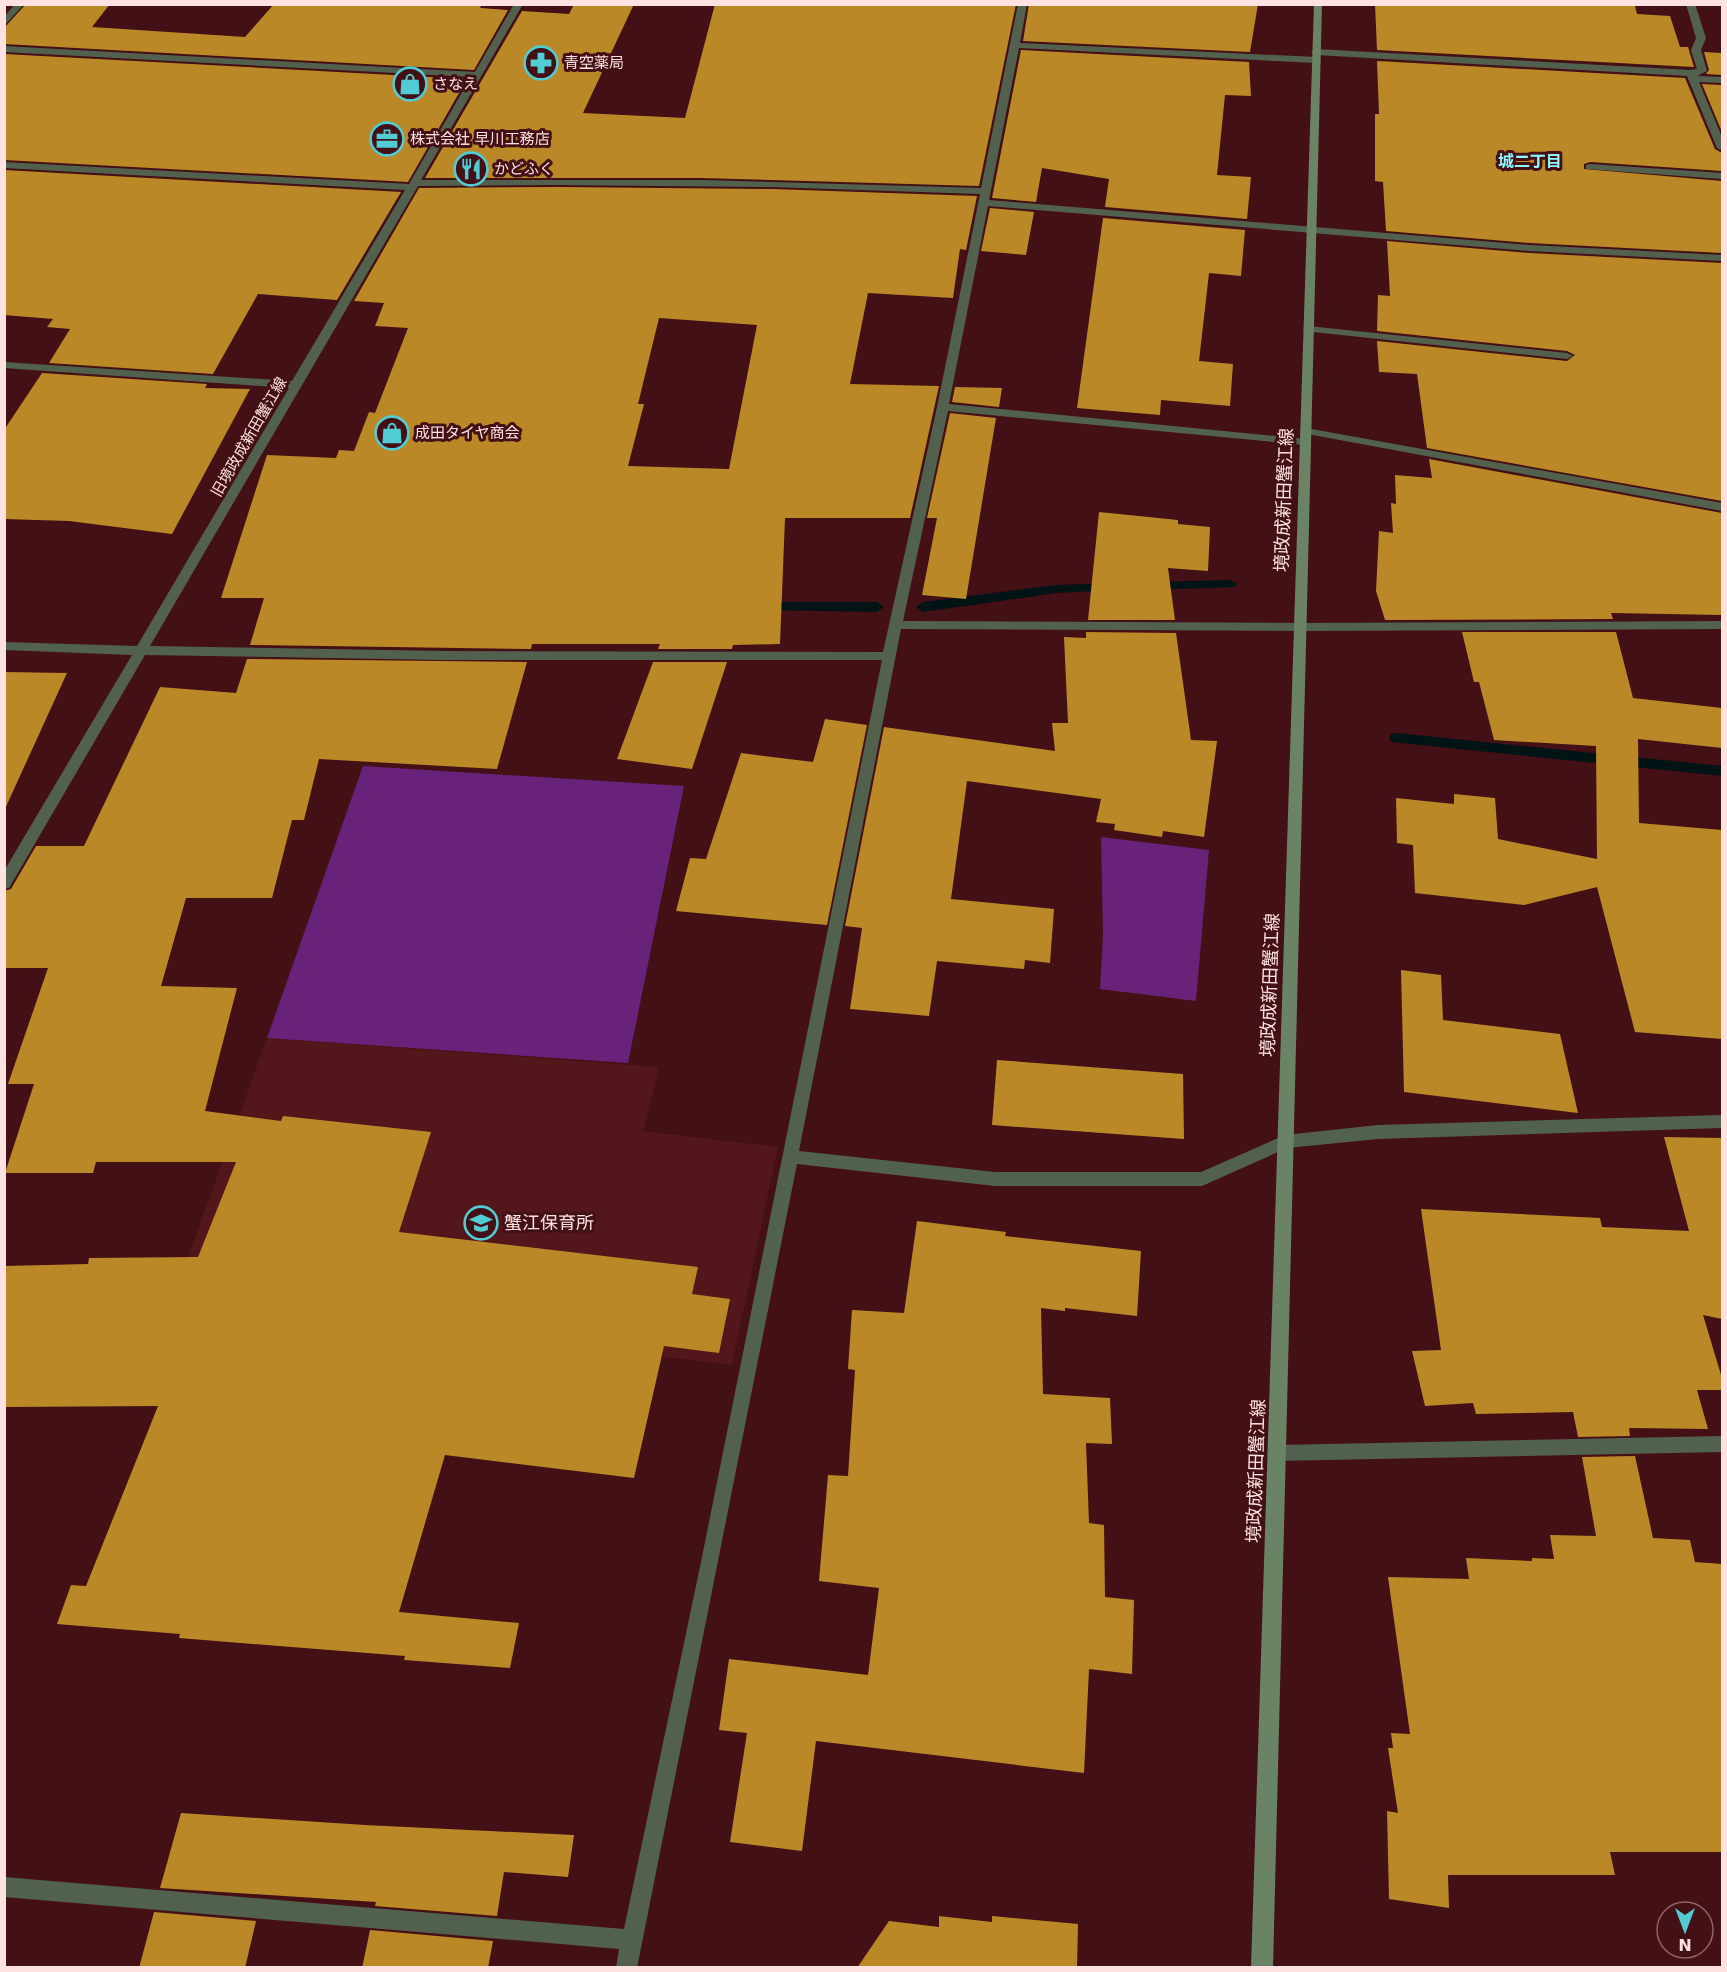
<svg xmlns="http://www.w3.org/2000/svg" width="1727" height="1972" font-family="'DejaVu Sans','Noto Sans JP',sans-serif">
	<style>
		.built { fill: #52161b }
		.green { fill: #682279 }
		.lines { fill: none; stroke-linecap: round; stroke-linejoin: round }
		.stream { fill: #001416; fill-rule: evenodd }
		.building { fill: #bb8828; fill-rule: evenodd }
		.lane { fill: #52614e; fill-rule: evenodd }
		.street { fill: #52614e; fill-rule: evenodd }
		.secondary { fill: #6b8365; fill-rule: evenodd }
		.labels { text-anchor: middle; stroke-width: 6; stroke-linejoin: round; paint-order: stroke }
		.far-poi-label { font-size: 15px; fill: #fee2e1; stroke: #431015; text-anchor: start }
		.far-street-label { font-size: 15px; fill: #fee2e1; stroke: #431015 }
		.far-neighbourhood-label { font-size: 16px; font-weight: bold; fill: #8df8fd; stroke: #431015 }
		.street-label { font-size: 18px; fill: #fee2e1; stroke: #431015 }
		.poi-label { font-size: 18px; fill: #fee2e1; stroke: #431015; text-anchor: start }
	</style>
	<rect width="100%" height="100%" fill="#431015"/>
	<!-- built -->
	<path class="built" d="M267,1038L659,1067L643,1131L778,1147L732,1365L173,1299Z"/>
	<!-- green -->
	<path class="green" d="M363,766L684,786L628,1063L267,1038Z
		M1101,837L1209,850L1196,1001L1100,989L1103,935Z"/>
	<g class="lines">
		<!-- stream -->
		<path class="stream" d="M1230,580L1237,584L1235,587L1150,590L1143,586L1150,582Z
			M1112,583L1119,587L1117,590L1056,593L923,612L916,607L923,602L1056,585Z
			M761,602H877L884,607L877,612L756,610V604Z
			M1396,733L1722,766V776L1391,742L1389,738L1391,734Z"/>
	</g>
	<!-- building -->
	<path class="building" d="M26,4H110L92,27L245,37L274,4H482L480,8L508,10L474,70L4,44V28Z
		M574,4H634L583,113L685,118L715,4H1016L979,186L701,178H425L522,11L569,14Z
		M1029,4H1258L1250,52L1023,41Z
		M1375,4L1635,6L1637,14L1670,16L1680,47H1688L1694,67L1377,50Z
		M1021,50L1249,62L1251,96L1225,95L1217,175L1251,177L1247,219L1105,207L1109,179L1042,168L1036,202L992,198Z
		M1704,52L1722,53V75L1706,74L1709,70Z
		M4,54L467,79L408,182L4,160Z
		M1377,61L1685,78L1715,149L1722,153V171L1590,162L1584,164V169L1722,181V253L1530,243L1386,231L1383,182L1375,181V114H1379Z
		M1702,84L1722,85V132Z
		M4,170L401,192L337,300L258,294L213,374L49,363L70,329L47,327L53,319L4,315Z
		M559,187L772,189L977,196L966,250L960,249L953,298L868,293L850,384L939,386L910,518H785L780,644L733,645L732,649H658L660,644H532L531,649L250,645L264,598H221L267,455L336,458L339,450L354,451L369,412L375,413L408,328L375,326L384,303L354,301L419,188ZM659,318L757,325L729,469L628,466L644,404H638Z
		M990,208L1034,212L1026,255L981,251Z
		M1103,218L1245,230L1241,276L1209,273L1199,361L1233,364L1230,406L1161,400L1160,415L1077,408Z
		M1387,241L1530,253L1722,263V501L1427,448L1417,374L1379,372L1377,341L1567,361L1575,355L1567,351L1377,331L1378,295L1390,296Z
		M42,373L207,384L205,388L250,389L172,534L69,521L4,519V430Z
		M955,387L1002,388L999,407L952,402Z
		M950,413L996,418L966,599L922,595L937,518H927Z
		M1429,459L1722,513V615L1611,613L1613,619L1385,620L1376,591L1379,531L1393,533L1391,503L1396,504L1395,475L1432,478Z
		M1099,512L1178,520V524L1210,527L1208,571L1168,568L1175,620H1088Z
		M1086,632L1176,633L1191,740L1217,741L1204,837L1163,831L1162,837L1114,830L1115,824L1096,822L1101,799L967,781L951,899L1054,909L1050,963L1025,960L1024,969L937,961L929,1016L850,1009L862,928L845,926L884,727L1055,751L1052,723H1068L1064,637L1086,638Z
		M1462,632H1616L1633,698L1722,708V748L1638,739L1639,823L1722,830V1039L1635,1032L1597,887L1524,905L1415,893L1413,845L1397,843L1396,798L1454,804V794L1495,798L1498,839L1597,859L1596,746L1494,740L1479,682H1474Z
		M247,659L527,662L497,769L319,759L304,820H292L272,898H186L161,986L237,988L205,1111L281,1121L283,1116L431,1132L399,1232L698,1267L692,1294L730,1299L719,1353L664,1346L634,1478L445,1455L399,1612L519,1623L510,1668L404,1660L405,1656L179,1638L180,1634L57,1624L71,1585L86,1586L158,1406L4,1407V1266L88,1264L89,1258L198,1257L236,1162H96L93,1173H5L34,1084H8L48,968H4V891L11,889L36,846H84L160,687L236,693Z
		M653,662H727L692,769L617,759Z
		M4,672L67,673L4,811Z
		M825,719L867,725L827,925L676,911L690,858L706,859L741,753L813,762Z
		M1401,970L1441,975L1443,1020L1560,1034L1578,1113L1404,1092Z
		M997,1060L1183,1074L1184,1139L992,1125Z
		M1664,1137L1722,1138V1319L1703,1315L1722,1378V1390H1697L1708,1429L1629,1428L1630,1436L1578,1437L1573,1412L1476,1414L1473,1403L1425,1406L1412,1351L1441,1350L1421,1209L1600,1218L1602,1227L1689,1231Z
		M917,1221L1006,1232L1005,1236L1141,1251L1137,1316L1065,1308V1311L1041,1308L1043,1394L1110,1398L1112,1444L1086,1443L1089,1523L1104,1525L1105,1597L1134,1600L1132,1674L1089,1669L1084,1773L816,1741L802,1851L730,1842L747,1733L719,1730L729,1659L868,1675L879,1588L819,1581L828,1475L848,1476L855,1370L848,1369L852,1310L904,1313Z
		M1635,1456L1653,1538L1690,1540L1695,1562L1722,1564V1852H1610L1615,1875H1448L1449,1908L1389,1899L1387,1811L1398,1813L1388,1748H1393L1391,1733L1410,1734L1388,1577L1469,1579L1466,1558L1532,1561V1558L1554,1559L1550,1535L1596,1536L1582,1457Z
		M181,1813L365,1825L574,1835L568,1877L504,1872L497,1916L375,1906L376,1902L160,1888Z
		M154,1912L256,1921L245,1968H139Z
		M939,1916L992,1922V1916L1078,1924L1077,1968H857L889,1921L939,1927Z
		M370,1930L493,1941L488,1968H362Z"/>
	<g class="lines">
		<!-- lane -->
		<path class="lane" d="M1590,164L1722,173V179L1586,169V165Z
			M1308,326L1567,353L1573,356L1567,359L1304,331L1303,329Z"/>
		<!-- street -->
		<path class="street" d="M15,4H24L4,26V17Z
			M514,4H523L421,180H701L981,188L1018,4H1027L1020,43L1316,57L1321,60L1316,63L1019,48L989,200L1530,245L1722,255V261L1530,251L988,206L949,404L1305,439L1311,442L1305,445L948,411L903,621L1300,623L1722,621V629L1300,631L901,629L799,1151L995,1172H1201L1285,1135L1378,1125L1722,1115V1128L1378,1139L1287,1148L1202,1186H995L797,1164L637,1968H616L619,1949L4,1897V1877L624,1929L701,1562L882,660H446L145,655L9,888L4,889V871L132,655L4,650V642L137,646L289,388L4,368V362L292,381L405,190L4,168V162L409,184L471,77L4,52V46L475,72ZM559,185L772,187L980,194L937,407L883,652L446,651L150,646L418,186Z
			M1686,4H1695L1706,38L1701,50L1707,71L1697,76L1722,77V83L1699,82L1722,137V151L1717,148L1687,76L1316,55L1311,52L1316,49L1691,70L1697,69L1691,50L1696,38Z
			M1306,428L1722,503V511L1302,433L1300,431Z
			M1722,1436V1452L1276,1461L1270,1459L1267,1453L1270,1447L1276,1445Z"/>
		<!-- secondary -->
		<path class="secondary" d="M1314,4H1322L1273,1968H1251Z"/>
	</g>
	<!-- icons -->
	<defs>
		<symbol id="pharmacy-ring" viewBox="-11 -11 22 22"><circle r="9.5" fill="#431015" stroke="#51ccd2" stroke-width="1.5"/><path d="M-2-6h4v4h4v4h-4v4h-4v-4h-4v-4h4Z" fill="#51ccd2"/></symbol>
		<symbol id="shop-ring" viewBox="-11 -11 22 22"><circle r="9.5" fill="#431015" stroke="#51ccd2" stroke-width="1.5"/><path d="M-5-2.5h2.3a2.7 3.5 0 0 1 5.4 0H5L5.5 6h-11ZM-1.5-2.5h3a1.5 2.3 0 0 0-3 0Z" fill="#51ccd2"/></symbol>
		<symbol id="office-ring" viewBox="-11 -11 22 22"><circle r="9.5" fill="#431015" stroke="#51ccd2" stroke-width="1.5"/><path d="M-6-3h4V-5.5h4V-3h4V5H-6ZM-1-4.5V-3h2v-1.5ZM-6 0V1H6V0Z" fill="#51ccd2"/></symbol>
		<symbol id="restaurant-ring" viewBox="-11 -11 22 22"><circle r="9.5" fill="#431015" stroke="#51ccd2" stroke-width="1.5"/><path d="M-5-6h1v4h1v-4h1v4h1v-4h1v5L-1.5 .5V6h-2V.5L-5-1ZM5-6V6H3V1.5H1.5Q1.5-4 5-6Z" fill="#51ccd2"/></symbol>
		<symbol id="school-ring" viewBox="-11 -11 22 22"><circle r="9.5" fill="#431015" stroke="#51ccd2" stroke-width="1.5"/><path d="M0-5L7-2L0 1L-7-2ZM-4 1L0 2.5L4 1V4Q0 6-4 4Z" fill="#51ccd2"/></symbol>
	</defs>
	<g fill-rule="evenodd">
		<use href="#pharmacy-ring" x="522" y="44" width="38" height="38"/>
		<use href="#shop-ring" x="391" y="65" width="38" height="38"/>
		<use href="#office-ring" x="368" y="120" width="38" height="38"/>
		<use href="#restaurant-ring" x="452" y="150" width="38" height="38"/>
		<use href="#shop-ring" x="373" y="414" width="38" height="38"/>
		<use href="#school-ring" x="462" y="1204" width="38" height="38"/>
	</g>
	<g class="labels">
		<!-- far-poi labels -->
		<g class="far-poi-label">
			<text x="564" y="68">青空薬局</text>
			<text x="433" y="89">さなえ</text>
			<text x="410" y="144">株式会社 早川工務店</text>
			<text x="494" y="174">かどふく</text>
			<text x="415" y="438">成田タイヤ商会</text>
		</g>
		<!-- far-street labels -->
		<g class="far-street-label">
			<text transform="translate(249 437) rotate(-60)" y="5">旧境政成新田蟹江線</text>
		</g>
		<!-- far-neighbourhood labels -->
		<g class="far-neighbourhood-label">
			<text x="1530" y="167">城二丁目</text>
		</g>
		<!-- street labels -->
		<g class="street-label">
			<text transform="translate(1284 500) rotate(-88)" y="6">境政成新田蟹江線</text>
			<text transform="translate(1270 985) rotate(-88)" y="6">境政成新田蟹江線</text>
			<text transform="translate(1256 1471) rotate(-88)" y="6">境政成新田蟹江線</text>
		</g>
		<!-- poi labels -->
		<g class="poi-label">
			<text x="504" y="1229">蟹江保育所</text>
		</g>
	</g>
	<!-- border -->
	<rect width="1727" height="1972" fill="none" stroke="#fee2e1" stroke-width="12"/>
	<!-- north arrow -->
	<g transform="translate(1685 1930) rotate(180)"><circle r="28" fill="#431015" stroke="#8e6467" stroke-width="1.5"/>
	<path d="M0-4.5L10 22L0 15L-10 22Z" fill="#51ccd2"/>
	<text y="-9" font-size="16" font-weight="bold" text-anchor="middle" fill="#fee2e1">N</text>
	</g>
</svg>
